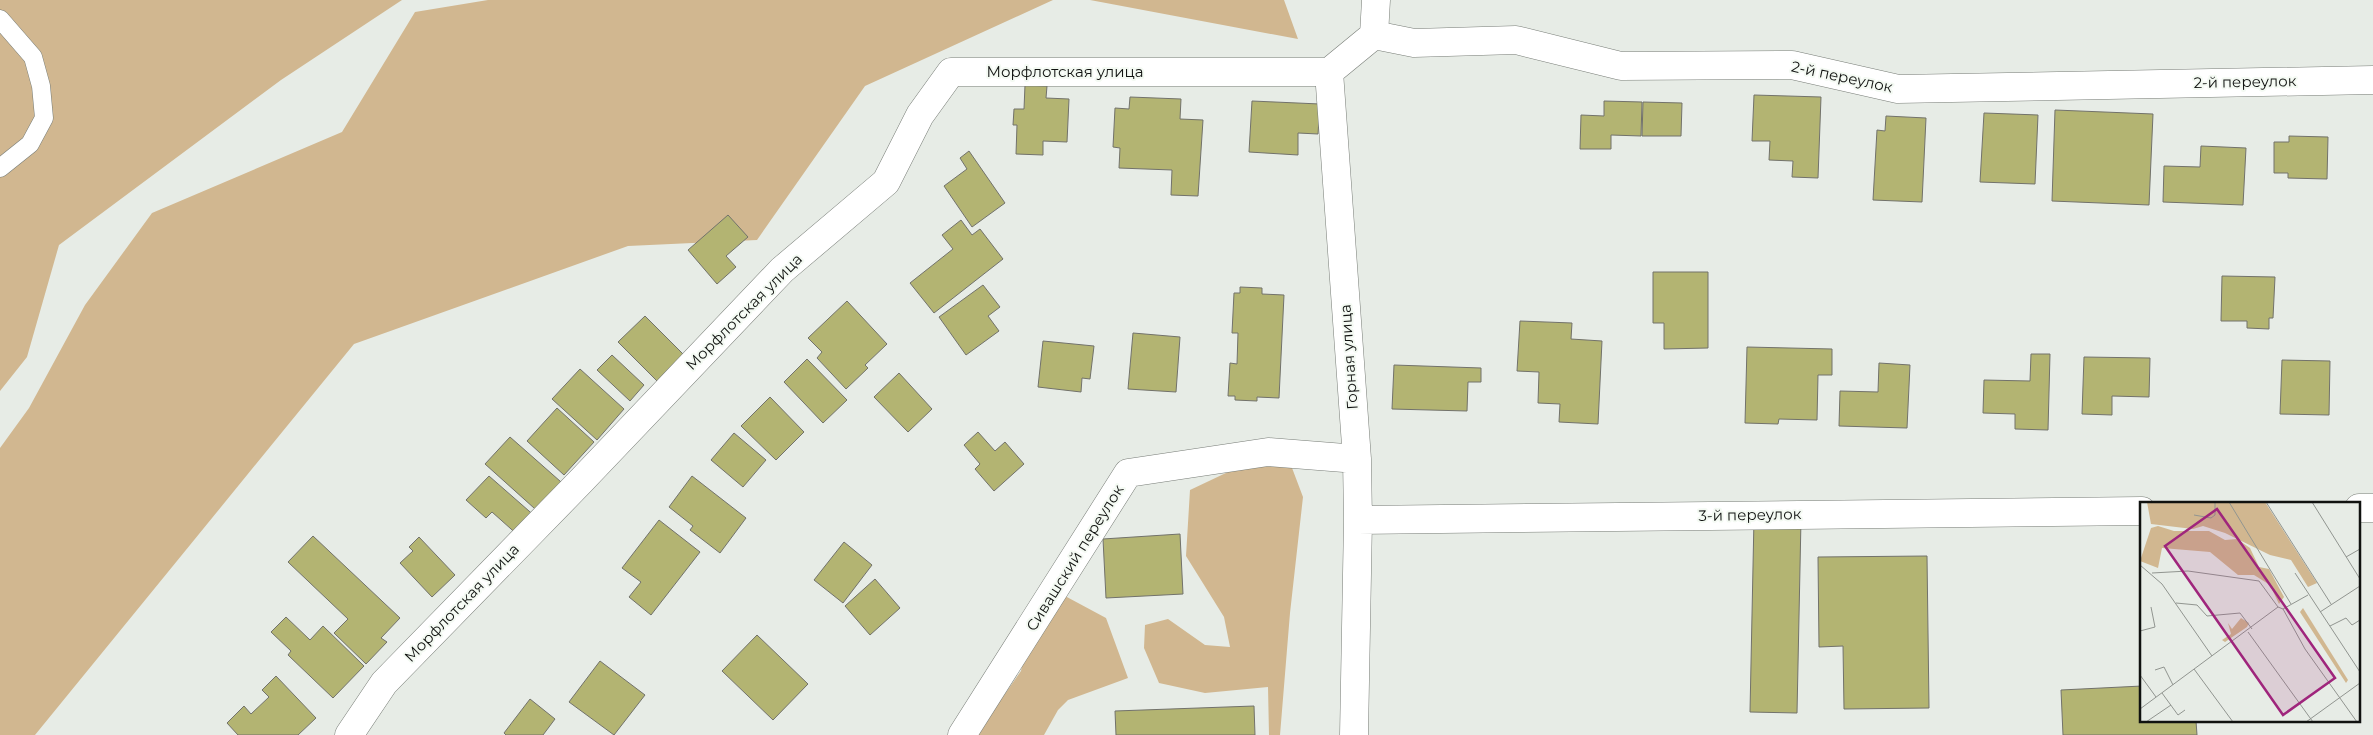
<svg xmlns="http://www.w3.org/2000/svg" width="2373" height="735" font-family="Montserrat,sans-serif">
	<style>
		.green { fill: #d1b790 }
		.building { fill: #b3b472; stroke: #72726b }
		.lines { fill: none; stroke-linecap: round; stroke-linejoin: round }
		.lane-casing { stroke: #787d77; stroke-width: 19 }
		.street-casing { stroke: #787d77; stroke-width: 29 }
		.lane { stroke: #fff; stroke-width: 18 }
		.street { stroke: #fff; stroke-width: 28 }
		.labels { text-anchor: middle; stroke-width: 4; stroke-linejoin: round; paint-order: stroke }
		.street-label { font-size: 15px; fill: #101210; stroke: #f4faf3 }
		.inset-road { fill: none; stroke: #919590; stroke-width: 1 }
		.view { fill: #9f257c; fill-opacity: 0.15; stroke: #9f257c; stroke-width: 2.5 }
		.inset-edge { fill: none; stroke: #101210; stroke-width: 2.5 }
	</style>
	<rect width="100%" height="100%" fill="#e7ece6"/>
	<!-- green -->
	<path class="green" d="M0,0H402L281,80L59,245L27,357L0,391Z
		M488,0H1053L865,86L757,240L628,246L354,344L35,735H0V448L29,408L85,305L152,213L342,132L415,12Z
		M1090,0H1284L1298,39Z
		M1286,452L1303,497L1290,613L1280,735H1269L1268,687L1205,693L1159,683L1144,648L1145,625L1168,619L1205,645L1230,647L1224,617L1186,556L1190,490L1247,463Z
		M1065,596L1106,618L1128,678L1068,700L1058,710L1044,735H976L1021,671L1032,612Z"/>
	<!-- building -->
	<path class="building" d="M1025,85L1047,86L1046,98L1069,99L1067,142L1043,141V155L1016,154L1017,125H1013L1014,109H1024Z
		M1754,95L1821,97L1818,178L1792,177L1793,161L1769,160L1770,141H1752Z
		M1130,97L1181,99L1180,119L1203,120L1198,196L1171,195L1172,170L1119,168L1120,148L1113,147L1115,108L1129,109Z
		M1252,101L1320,104L1318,134L1298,133V155L1249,152Z
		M1604,101L1642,102L1641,136L1611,135V149H1580L1581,115L1604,116Z
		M1643,102L1682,103L1681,136H1642Z
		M2055,110L2153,114L2149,205L2052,201Z
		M1984,113L2038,115L2035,184L1980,182Z
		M1886,116L1926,118L1922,202L1873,200L1877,130L1885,131Z
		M2289,136L2328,137L2327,179L2288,178V173H2274V142H2289Z
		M2201,146L2246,148L2243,205L2163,202L2164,166L2200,167Z
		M969,151L1005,203L972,227L944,186L967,169L960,158Z
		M728,215L748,237L726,256L736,267L717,284L688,250Z
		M961,220L972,235L980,229L1003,259L934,313L910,283L953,249L942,235Z
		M1653,272H1708V348L1664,349V323H1653Z
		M2222,276L2275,277L2273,318H2269V329L2247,328V321H2221Z
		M983,285L1000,307L988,316L999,331L966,355L939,317Z
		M1240,287L1262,288V294L1284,295L1279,398L1257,397V401L1235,400V396H1228L1230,363L1237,364L1238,333H1232L1234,293H1240Z
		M847,301L887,344L865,365L868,368L846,389L817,358L822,352L808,338Z
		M645,316L683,354L657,381L618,342Z
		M1520,321L1572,323L1571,339L1602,341L1598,424L1559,422L1560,404L1538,403L1539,372L1517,371Z
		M1133,333L1180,337L1176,392L1128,389Z
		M1043,341L1094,346L1090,379L1082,378L1081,392L1038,387Z
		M1747,347L1832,349V375H1818L1817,420L1779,419L1778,424L1745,423Z
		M2031,354H2050L2048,430L2015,429V414L1983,413L1984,380L2030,381Z
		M612,355L644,385L630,401L597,370Z
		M2084,357L2150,358L2149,397L2112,396V415L2082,414Z
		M807,359L847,400L823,423L784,382Z
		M2282,360L2330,361L2329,415L2280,414Z
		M1879,363L1910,365L1907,428L1839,426L1840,391L1878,392Z
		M1394,365L1481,368V382H1468L1467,411L1392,409Z
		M580,369L624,409L597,440L552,399Z
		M899,373L932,409L908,432L874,397Z
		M770,397L804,432L776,460L741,426Z
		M557,408L594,442L564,475L527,441Z
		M978,432L995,451L1005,442L1024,464L994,491L975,469L980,464L964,445Z
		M734,433L766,460L743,487L711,460Z
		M510,437L569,489L544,517L485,464Z
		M489,476L537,518L520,537L492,512L486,518L466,500Z
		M692,476L746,518L720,553L690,530L693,526L669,507Z
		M1754,518L1801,519L1797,713L1750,712Z
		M659,520L700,552L651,615L629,597L641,582L622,568Z
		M1180,534L1183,594L1106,598L1103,539Z
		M313,536L400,618L381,638L387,642L366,664L334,633L348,619L288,562Z
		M419,537L455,575L432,597L400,563L413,551L409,547Z
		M844,542L872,565L843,603L814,580Z
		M1927,556L1929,708L1844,709L1843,646L1819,647L1818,557Z
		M875,579L900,608L870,635L845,606Z
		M286,617L310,640L323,626L364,666L333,698L288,655L291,651L271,632Z
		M757,635L808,684L773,720L722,671Z
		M600,661L645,695L614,735L569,702Z
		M276,676L316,718L298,735H238L227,723L244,706L251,714L269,697L262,690Z
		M2142,686V721H2196L2197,735H2063L2061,690Z
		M530,699L555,719L543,735H506L504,733Z
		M1254,706L1255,735H1116L1115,711Z"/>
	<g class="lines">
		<defs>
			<path id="lane" d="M0,19L33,57L41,86L44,118L30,144L0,168"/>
			<path id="street" d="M1374,35L1414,43L1516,40L1621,66L1792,65L1898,89L2373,80
				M1329,72L1357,459L1358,520L1354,735
				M1329,72L1374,35L1376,0
				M2359,508H2373
				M1358,520L2142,511
				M349,735L384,683L581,481L782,270L886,182L920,115L951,72H1329
				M962,735L1128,473L1268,452L1357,459"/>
		</defs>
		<!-- lane casing -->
		<use href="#lane" class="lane-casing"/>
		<!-- street casing -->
		<use href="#street" class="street-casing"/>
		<!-- lane -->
		<use href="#lane" class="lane"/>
		<!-- street -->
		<use href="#street" class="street"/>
	</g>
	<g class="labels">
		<!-- street labels -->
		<g class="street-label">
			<text x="1065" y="77">Морфлотская улица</text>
			<text transform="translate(1842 77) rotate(12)" y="5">2-й переулок</text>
			<text transform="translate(2245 82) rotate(-1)" y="5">2-й переулок</text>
			<text transform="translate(744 312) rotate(-45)" y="5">Морфлотская улица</text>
			<text transform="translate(1349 357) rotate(-94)" y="5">Горная улица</text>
			<text transform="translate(1750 515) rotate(-1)" y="5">3-й переулок</text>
			<text transform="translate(1075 558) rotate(-58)" y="5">Сивашский переулок</text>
			<text transform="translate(462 603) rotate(-46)" y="5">Морфлотская улица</text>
		</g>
	</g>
	<!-- overview -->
	<g transform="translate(2140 502)">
		<rect width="220" height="220" fill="#e7ece6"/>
		<path d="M7,0H125L177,81L168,85L151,58L130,53L85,31L63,24L53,27L11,22ZM18,24L34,29H69L85,38L97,37L110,46L119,65L129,67L144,95L139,102L130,83L114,73H98L70,50L22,46L18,66L0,59L11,26ZM163,106L208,178L206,181L160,110ZM101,116L109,121L107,125L85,140L82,138L91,132L88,121L92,127Z" fill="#d1b790"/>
		<path class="inset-road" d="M89,0L151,102M126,0L191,102M172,0L220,77M54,13L71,16L75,13V0M206,55L220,47M0,63L22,82L72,154M12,71L48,69L119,79L138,105M155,71L220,170M36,101L57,103L67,114L100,111L112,127M143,107L165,147L217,220M180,110L220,84M190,124L206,116L212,123L220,118M0,129L15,125L11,105M108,130L173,220M54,167L93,220M15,168L24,165L33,183M0,173L16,195M22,191L38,213L45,208M0,207L138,105L143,107L168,93M6,220L31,203M166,220L220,181"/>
		<path class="view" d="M77,7L195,176L143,213L25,44Z"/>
		<rect width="220" height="220" class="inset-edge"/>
	</g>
</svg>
